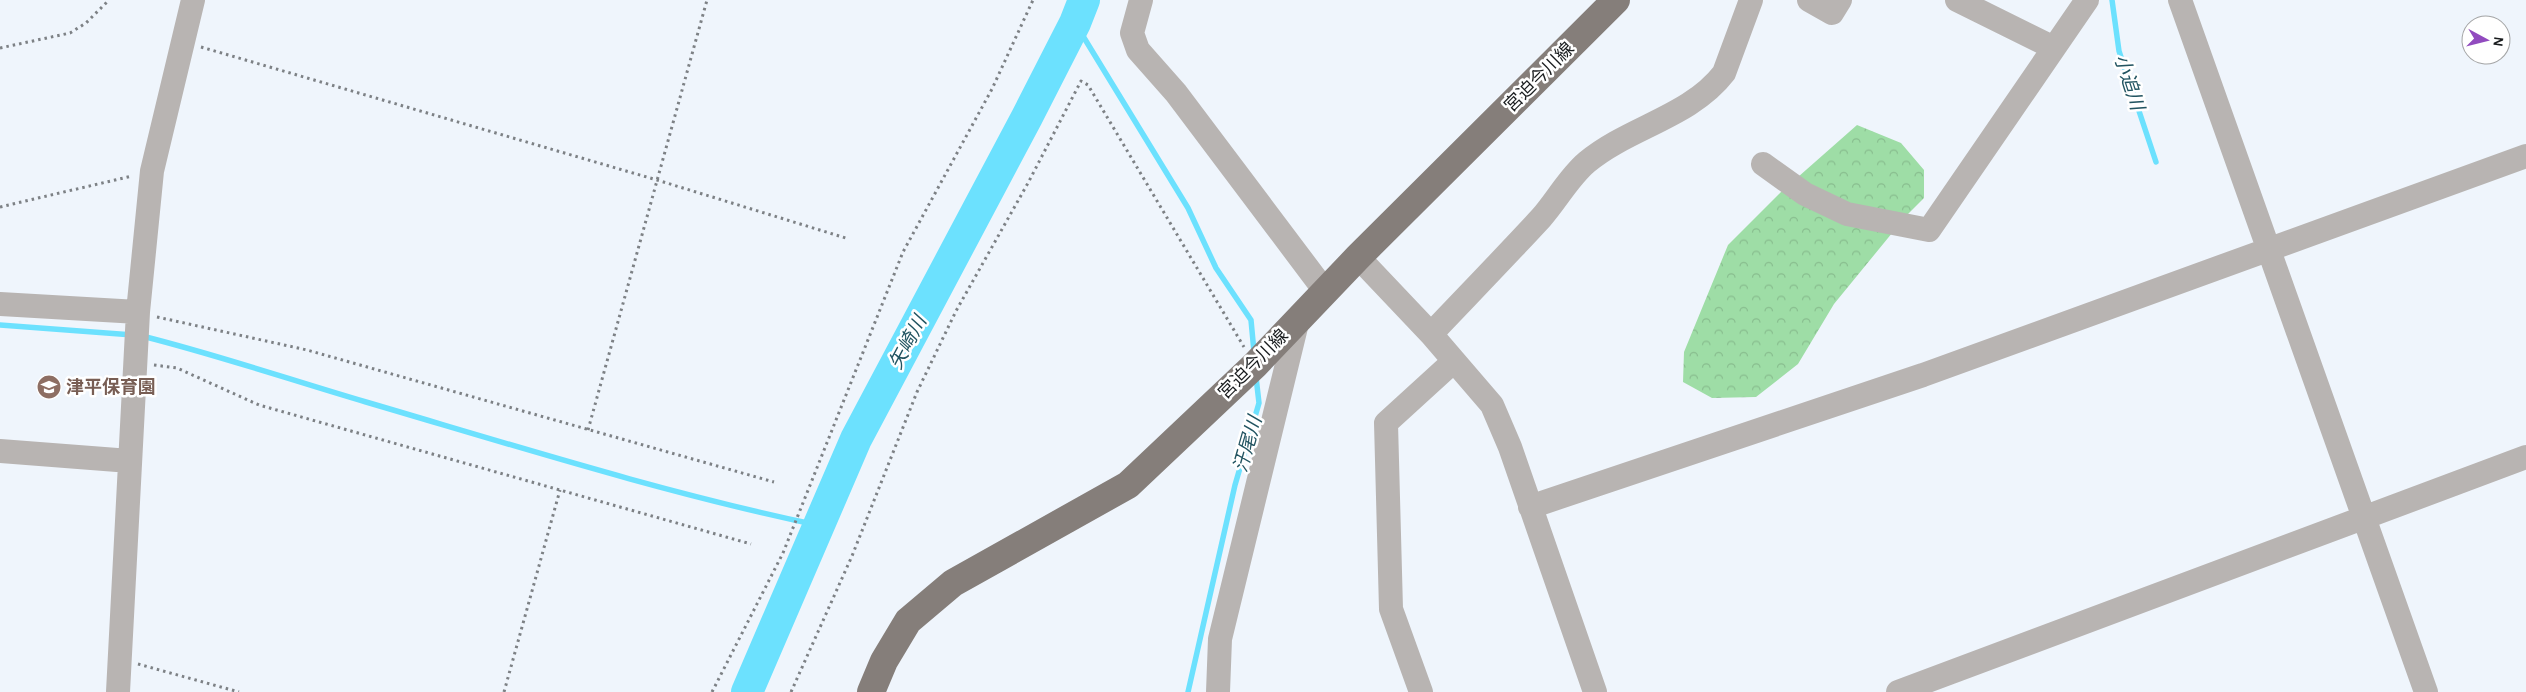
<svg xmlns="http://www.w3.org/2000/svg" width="2526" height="692" font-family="'Alegreya Sans','Noto Sans JP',sans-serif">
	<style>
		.forest { fill: url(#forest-crowns) }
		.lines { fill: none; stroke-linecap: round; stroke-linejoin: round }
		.stream { stroke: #6ce1fe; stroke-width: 5.5 }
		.river { stroke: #6ce1fe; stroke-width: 32 }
		.path { stroke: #7d8185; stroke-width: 3; stroke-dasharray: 2.5 4; stroke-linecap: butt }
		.minor { stroke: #b8b4b2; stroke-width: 24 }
		.major { stroke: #857e7a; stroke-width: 28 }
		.labels { text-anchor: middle; stroke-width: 5; stroke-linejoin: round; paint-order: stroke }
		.street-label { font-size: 18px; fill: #191c1e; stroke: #fff }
		.education-label { font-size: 18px; font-weight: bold; fill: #785e54; stroke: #fff; text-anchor: start }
		.water-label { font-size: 19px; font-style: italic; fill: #225461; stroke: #fff }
	</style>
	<defs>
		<pattern id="forest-crowns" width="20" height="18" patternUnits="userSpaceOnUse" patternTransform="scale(1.25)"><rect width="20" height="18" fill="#9edda6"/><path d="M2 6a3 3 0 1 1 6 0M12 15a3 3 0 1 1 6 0" fill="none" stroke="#88bd8e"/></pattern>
	</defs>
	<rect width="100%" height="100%" fill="#eff5fc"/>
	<!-- forest -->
	<path class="forest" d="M1857,125L1901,143L1924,170V198L1906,216L1834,304L1798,364L1756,397L1712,398L1683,382L1684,352L1728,245L1781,192Z"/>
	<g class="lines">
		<!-- stream -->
		<path class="stream" d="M2112,0L2119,51L2156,162
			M1075,23L1188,208L1216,268L1251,320L1254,352
			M0,325L133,335
			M142,336C218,355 291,380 366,402C516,446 665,493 817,525
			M1188,692L1235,485L1259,403L1256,377"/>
		<!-- river -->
		<path class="river" d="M747,692L856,439L1027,117L1075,23L1084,0"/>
		<!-- path -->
		<path class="path" d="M201,47L657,180L849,239
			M0,48L70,33L86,23L109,0
			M0,207L132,176
			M157,317L307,350L774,482
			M154,365L177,368L259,405L751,544
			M588,430L707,0
			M138,664L239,692
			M504,692L560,490
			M712,692L783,553L903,252L992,89L1033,0
			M791,692L852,556L917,392L956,311L1028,183L1081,81L1088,85L1244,347"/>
		<!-- minor -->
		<path class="minor" d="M1141,0L1132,33L1138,50L1176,93L1325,291
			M1809,0L1832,13L1840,0
			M1957,0L2054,48
			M2180,0L2426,692
			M1763,164L1805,194L1847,214L1929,230L2087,0
			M1358,257L1431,334L1492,405L1510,447L1595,692
			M0,304L138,312
			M1431,334C1468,295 1505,257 1541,218C1557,200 1569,177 1587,162C1629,127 1690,117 1724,73L1751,0
			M0,451L130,461
			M1530,507L1923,375L2526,156
			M118,692L138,312L152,171L193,0
			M1218,692L1220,639L1298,319
			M1421,692L1391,609L1386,423L1454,361
			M1898,692L2526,457"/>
		<!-- major -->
		<path class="major" d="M871,692L884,661L908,621L953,583L1128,485L1255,365L1358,257L1616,0"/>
	</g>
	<!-- icons -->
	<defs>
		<symbol id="school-disc" viewBox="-11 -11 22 22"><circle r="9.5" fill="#8d6e63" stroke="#fff"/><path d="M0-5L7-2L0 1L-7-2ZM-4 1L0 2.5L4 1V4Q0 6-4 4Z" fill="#fff"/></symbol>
	</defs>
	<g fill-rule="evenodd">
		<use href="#school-disc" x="35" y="373" width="28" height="28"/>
	</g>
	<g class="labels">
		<!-- street labels -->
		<g class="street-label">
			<text transform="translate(1539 77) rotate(-45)" y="6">宮迫今川線</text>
			<text transform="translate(1253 364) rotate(-45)" y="6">宮迫今川線</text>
		</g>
		<!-- education labels -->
		<g class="education-label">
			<text x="66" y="393">津平保育園</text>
		</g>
		<!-- water labels -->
		<g class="water-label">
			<text transform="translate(2130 82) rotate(72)" y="7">小追川</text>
			<text transform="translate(907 342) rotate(-62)" y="7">矢崎川</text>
			<text transform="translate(1247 444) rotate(-74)" y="7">汗尾川</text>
		</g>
	</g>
	<!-- north arrow -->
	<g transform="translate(2486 40) rotate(97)"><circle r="24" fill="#ffffff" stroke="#a3a4a5"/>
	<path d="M0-4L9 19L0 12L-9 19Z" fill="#914bbf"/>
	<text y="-8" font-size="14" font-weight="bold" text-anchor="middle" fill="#191c1e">N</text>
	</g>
</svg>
